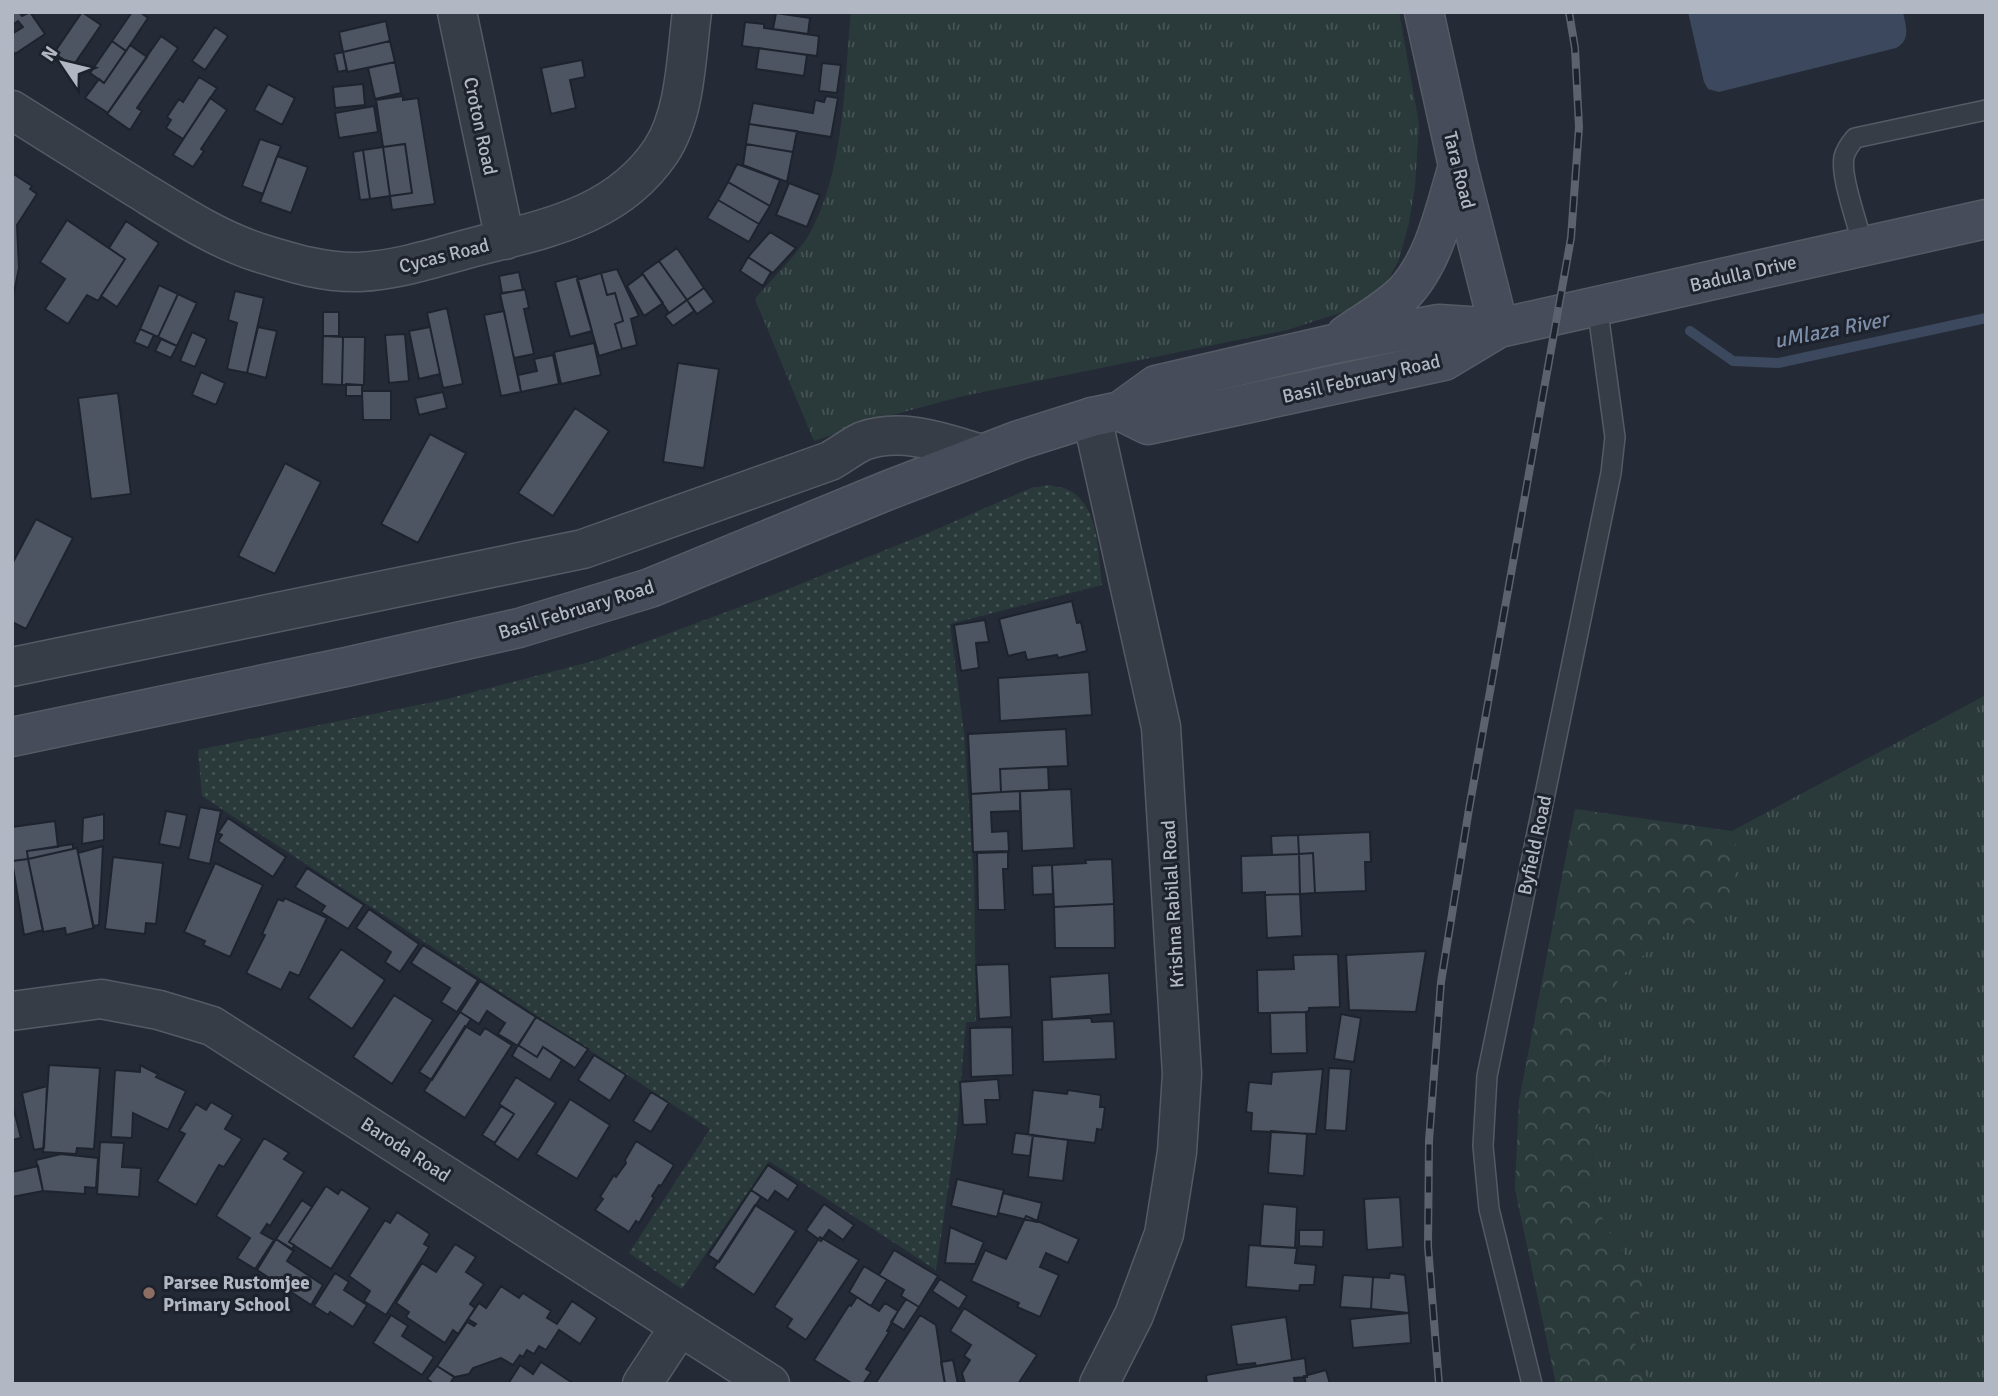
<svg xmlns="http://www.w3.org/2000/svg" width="1998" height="1396" font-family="Signika,sans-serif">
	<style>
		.grass { fill: url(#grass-tufts) }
		.forest { fill: url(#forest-crowns) }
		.park { fill: url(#park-dots) }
		.water { fill: #3b485d }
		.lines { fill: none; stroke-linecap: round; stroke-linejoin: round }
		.stream { stroke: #3b485d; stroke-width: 10 }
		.building { fill: #4d5562; stroke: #1e242e; stroke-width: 2 }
		.lane-casing { stroke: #555b65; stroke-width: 22 }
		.street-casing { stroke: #555b65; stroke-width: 41 }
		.secondary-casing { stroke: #555b65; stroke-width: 41 }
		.lane { stroke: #373d47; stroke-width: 19 }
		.street { stroke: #373d47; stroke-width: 38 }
		.secondary { stroke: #464c59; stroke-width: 38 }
		.rail-casing { stroke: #5c636f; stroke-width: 8 }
		.rail { stroke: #1d222c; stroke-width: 5; stroke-dasharray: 16; stroke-linecap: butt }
		.education-dot { fill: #8d6e63; stroke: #1d222c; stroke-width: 2.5 }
		.labels { text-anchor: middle; stroke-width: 6; stroke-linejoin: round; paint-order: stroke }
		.street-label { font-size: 19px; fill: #b2b8c3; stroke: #1d222c }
		.poi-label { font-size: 19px; font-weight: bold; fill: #b2b8c3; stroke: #1d222c; text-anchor: start }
		.water-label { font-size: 21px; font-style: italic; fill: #7d8ea8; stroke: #1d222c }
	</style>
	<defs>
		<pattern id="grass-tufts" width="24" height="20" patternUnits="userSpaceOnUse" patternTransform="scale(1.75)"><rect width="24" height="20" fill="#2a3a3b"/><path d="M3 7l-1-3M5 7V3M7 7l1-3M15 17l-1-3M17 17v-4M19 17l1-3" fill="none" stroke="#465456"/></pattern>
		<pattern id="forest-crowns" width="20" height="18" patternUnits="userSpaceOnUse" patternTransform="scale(1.75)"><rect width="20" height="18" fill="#2a3a3b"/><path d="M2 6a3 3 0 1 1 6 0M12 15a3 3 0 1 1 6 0" fill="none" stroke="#465456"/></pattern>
		<pattern id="park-dots" width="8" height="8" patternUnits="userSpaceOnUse" patternTransform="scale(1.75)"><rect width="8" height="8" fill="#2a3a3b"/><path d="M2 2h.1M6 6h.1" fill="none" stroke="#465456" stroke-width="1.8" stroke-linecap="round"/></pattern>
	</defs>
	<rect width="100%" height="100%" fill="#242b36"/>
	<!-- grass -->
	<path class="grass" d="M851,12H1399L1419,124L1415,186L1409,223L1399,259L1388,281L1376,294L1346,311L1287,330L963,396L885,417L814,441L755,299C770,281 800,252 810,233C845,169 844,83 851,12Z
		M1986,695V1384H1651L1641,1367L1635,1342L1643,1289L1640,1277L1611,1236L1595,1202L1592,1147L1609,1085V1071L1594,1036V1023L1621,976L1668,932L1715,916L1740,858L1732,831Z"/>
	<!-- forest -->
	<path class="forest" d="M1575,809L1732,831L1740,858L1735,898L1715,916L1668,932L1621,976L1594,1023V1036L1609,1072V1085L1592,1147L1595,1202L1611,1236L1640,1277L1643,1289L1635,1342L1641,1367L1651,1384H1556L1515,1189L1519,1101Z"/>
	<!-- park -->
	<path class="park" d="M1050,485C1055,487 1061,487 1066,489C1100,503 1098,555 1102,585L950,624L964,733L974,878L976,1022H966L957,1128L936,1270L769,1161L682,1289L629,1253L710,1129L202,796L198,750L447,699L597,660L783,591L928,533L1031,488Z"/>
	<!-- water -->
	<path class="water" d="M1688,12H1903C1906,26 1911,40 1896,48L1719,92L1708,89L1704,82Z"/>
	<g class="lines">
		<!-- stream -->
		<path class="stream" d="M1690,331L1733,361L1778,363L1986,318"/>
	</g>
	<!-- building -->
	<path class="building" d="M12,12H19L22,16L30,12L45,34L15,54L12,50V34L23,27L18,21L12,25Z
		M82,12L101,25L73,66L54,53Z
		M132,12H140L148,18L126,51L112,41Z
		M776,13L810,18L808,34L773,29Z
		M386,21L390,41L343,52L339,32Z
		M745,22L764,24V28L819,36L817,56L742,46Z
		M215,27L228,36L205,70L192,61Z
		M161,36L178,48L137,108L142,111L130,130L107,114Z
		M112,41L126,51L104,83L90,73Z
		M390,41L395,62L347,72L343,52Z
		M130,45L147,57L108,113L85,98L99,79L104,83Z
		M759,48L807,55L804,76L756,69Z
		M343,52L347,70L338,72L334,54Z
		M582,60L585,77L570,80L576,108L551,114L541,68Z
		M395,62L401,93L375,99L368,68Z
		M822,63L841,65L837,93L819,91Z
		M199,77L217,88L183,139L166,128L171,120L167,117L179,99L183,102Z
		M268,84L295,98L282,125L254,110Z
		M363,84L365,105L335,108L333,87Z
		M403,96V100L418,98L435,204L392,210L390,196L412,193L405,144L383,147L376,100Z
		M826,96L838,98L831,137L749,124L753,103L813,113L815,100L824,102Z
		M210,98L227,110L201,149L204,151L193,167L173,155Z
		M374,106L378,132L339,138L335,113Z
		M749,124L797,131L793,152L746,144Z
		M260,139L281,146L263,194L242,186Z
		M405,144L412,193L390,196L383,147Z
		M746,144L793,152L787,182L743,165Z
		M383,147L390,196L370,199L363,150Z
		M363,150L370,199L360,200L353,152Z
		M277,156L308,167L291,213L260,202Z
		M737,164L780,180L770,206L728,182Z
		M12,173L32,186L30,189L37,194L17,225L19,268L12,302Z
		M728,182L770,206L759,224L718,200Z
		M789,183L820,195L807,227L776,215Z
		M718,200L759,224L749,242L707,218Z
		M67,220L125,259L98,301L87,295L68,324L45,309L65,279L40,262Z
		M126,221L159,243L117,307L101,296L125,259L109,248Z
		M770,232L796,248L773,273L748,257Z
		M677,248L704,288L687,300L659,261Z
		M748,257L771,272L763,286L740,271Z
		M659,261L687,300L669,313L642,273Z
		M617,269L639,316L631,319L637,345L622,349L615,324L623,321L615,293L607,295L601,273Z
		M519,272L523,290L502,293L499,276Z
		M601,273L607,295L615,293L623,321L615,324L622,349L599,356L577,280Z
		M643,274L663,303L644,316L627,286Z
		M577,276L592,331L570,337L555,282Z
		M159,285L178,294L158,337L140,329Z
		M704,288L714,302L697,314L687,300Z
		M525,289L529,308L524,309L534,354L514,358L500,294Z
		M235,291L264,298L247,373L227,369L237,323L228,320Z
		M178,294L197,303L177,346L158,337Z
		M687,300L694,311L673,326L665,316Z
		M447,308L463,384L443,388L427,313Z
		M504,311L521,392L501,396L484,315Z
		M323,312H339V336H323Z
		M258,327L277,331L266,378L247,373Z
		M430,327L440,374L419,379L409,331Z
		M140,329L154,335L148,348L134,342Z
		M192,332L207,339L195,367L180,361Z
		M405,334L409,381L389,383L385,335Z
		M323,336L343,337L342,385L322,384Z
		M343,337H365L364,385H342Z
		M161,339L177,346L171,358L155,351Z
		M594,343L601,375L561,384L554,352Z
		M553,355L559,384L521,392L518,375L537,371L534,359Z
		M678,363L719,369L704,468L663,462Z
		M201,372L225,383L216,405L192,395Z
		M346,384L362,385V396H346Z
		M362,391H391V420H363Z
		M443,392L447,408L419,415L415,398Z
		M118,393L131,494L91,499L78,398Z
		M575,408L609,431L553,516L518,493Z
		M430,434L466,453L418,543L381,524Z
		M285,463L321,482L275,574L238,556Z
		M36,519L73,538L26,629L12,622V564Z
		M1072,601L1077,623L1081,622L1087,651L1058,658L1057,655L1027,660L1025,652L1008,656L999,619Z
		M985,620L989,642L976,643L979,668L961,671L954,625Z
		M1089,672L1092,715L1000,721L998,678Z
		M1066,729L1068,766L1000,769L1001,792L971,794L968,734Z
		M1048,767L1049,790L1001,792L1000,769Z
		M1071,789L1074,848L1022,851L1020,791Z
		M1020,791V811L991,812L992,832L1008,831L1009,851L973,852L971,794Z
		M200,807L221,811L210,864L188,859Z
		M166,811L187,815L180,848L159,844Z
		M104,814V840L82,844L83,818Z
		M228,818L286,857L273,877L218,841L222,835L218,833Z
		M55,821L58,847L27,851L28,859L12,861V827Z
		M1370,832L1371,862H1365L1366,891L1315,893L1313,853L1299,854L1298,835Z
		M1298,835L1299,854L1272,855L1271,836Z
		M73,844V849L28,859L27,851Z
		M103,846L99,925L93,926L78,853Z
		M77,848L94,928L66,935L65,928L43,932L28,859Z
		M1008,852V869H1003L1005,910H978L977,853Z
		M1313,853L1315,893L1300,894L1299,854Z
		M1299,854L1300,894L1265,895V892L1242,893L1241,856Z
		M113,857L163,863L156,924L146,923L145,934L105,929Z
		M28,859L43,930L24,935L12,861Z
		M1112,859L1114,904L1054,907L1052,865L1086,863L1085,860Z
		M215,863L263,885L230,957L203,945L205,941L184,932Z
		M1052,865L1053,894L1033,895L1032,866Z
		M307,868L364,905L348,929L321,912L325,906L295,887Z
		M1300,894L1302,936L1267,938L1265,895Z
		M285,898L327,918L299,976L290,972L281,990L246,973L265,935L262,934L278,899L283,901Z
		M1114,904L1115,948H1055L1054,907Z
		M369,909L419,944L400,972L385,962L391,952L356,928Z
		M423,945L478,980L457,1012L441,1002L450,988L411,963Z
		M341,949L385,980L352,1029L308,998Z
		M1426,951L1416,1012L1349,1010L1346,955Z
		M1338,954L1340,1007L1309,1008V1011L1306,1012L1258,1013L1257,970L1294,969L1293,955Z
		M1009,964L1011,1017L979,1019L976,965Z
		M1109,973L1111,1014L1052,1019L1050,977Z
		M480,981L536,1017L518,1046L498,1034L505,1023L487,1011L479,1024L460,1012Z
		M394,995L433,1020L392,1084L353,1057Z
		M460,1012L471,1019L432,1080L419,1072Z
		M1306,1012L1307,1053L1271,1054L1270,1013Z
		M1341,1014L1361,1018L1354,1062L1334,1059Z
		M536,1017L588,1049L575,1068L543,1047L537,1057L518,1045Z
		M1088,1018H1091L1092,1022L1114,1021L1116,1059L1043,1062L1042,1020Z
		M465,1026L480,1035L485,1028L512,1045L465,1118L424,1091Z
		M1012,1027L1013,1075L971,1077L970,1028Z
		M518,1045L537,1057L543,1047L562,1060L550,1080L512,1056Z
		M594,1055L626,1075L610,1101L578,1080Z
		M49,1065L100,1068L94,1149L77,1148L76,1154L43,1152Z
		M140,1065L158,1074L156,1077L186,1091L168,1130L133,1113L132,1138L111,1137L115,1070L140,1072Z
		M1329,1068L1351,1069L1346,1131L1325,1130Z
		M1323,1069L1316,1134L1251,1131L1252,1113L1246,1112L1249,1082L1271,1084L1272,1072Z
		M516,1077L556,1103L518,1160L494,1144L514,1114L499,1104Z
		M998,1079L1000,1100H985L987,1124L963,1125L960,1082Z
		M47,1086L44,1148L34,1150L22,1093Z
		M1033,1090L1067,1094L1068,1090L1101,1095L1100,1107H1105L1102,1130L1097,1129L1095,1143L1028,1135Z
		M651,1092L669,1103L651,1132L633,1121Z
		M570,1099L610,1125L577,1179L536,1154Z
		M211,1102L233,1115L225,1129L242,1139L224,1167L219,1165L196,1205L157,1181L185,1134L179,1131L196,1104L206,1110Z
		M12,1103L21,1138L12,1140Z
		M501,1106L514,1114L495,1143L482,1135Z
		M1271,1131L1307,1134L1304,1176L1268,1173Z
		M1015,1133L1033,1135L1030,1156L1012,1154Z
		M1033,1135L1068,1140L1063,1181L1028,1177Z
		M264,1138L289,1153L284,1159L304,1172L270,1226L267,1224L261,1233L274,1240L255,1269L237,1258L250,1238L216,1216Z
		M636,1141L674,1165L661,1186L659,1185L652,1196L654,1198L639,1223L636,1221L629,1232L595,1210L603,1199L600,1197L614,1175L616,1177L626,1163L625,1160Z
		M100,1142L124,1143L122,1167L141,1168L139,1197L97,1194Z
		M61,1154L98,1158L96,1188L85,1187V1194L43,1191L36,1160Z
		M768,1165L798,1185L788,1200L775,1191L768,1201L751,1190Z
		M38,1166L43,1191L12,1197V1172Z
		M957,1179L1004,1190L997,1217L951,1206Z
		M326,1186L338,1194L341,1189L370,1208L331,1269L289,1242Z
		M751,1190L761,1197L719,1262L708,1255Z
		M1003,1193L1042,1203L1037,1222L998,1213Z
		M1400,1197L1403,1247L1367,1250L1364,1199Z
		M302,1200L312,1207L289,1242L294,1245L292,1250L276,1239Z
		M824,1204L854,1225L843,1240L829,1230L821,1241L806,1230Z
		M1263,1204L1297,1207L1295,1248L1260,1246Z
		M755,1205L796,1231L754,1295L714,1268Z
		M397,1212L430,1234L424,1244L429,1247L386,1315L364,1301L370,1291L349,1276L385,1220L390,1223Z
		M1026,1216L1079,1239L1068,1263L1046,1253L1040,1267L1059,1275L1040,1317L1017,1307L1019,1303L971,1281L985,1250L1006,1259Z
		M950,1227L984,1242L975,1264L945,1263Z
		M1299,1230H1324L1323,1247L1299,1246Z
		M820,1237L859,1260L806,1340L787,1327L792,1319L774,1307Z
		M276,1239L294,1250L287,1261L323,1285L311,1305L257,1270Z
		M455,1244L476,1257L466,1272L484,1284L470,1304L475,1308L458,1334L453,1330L445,1343L406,1317L409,1312L396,1303L422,1263L436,1272Z
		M1249,1245L1297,1248L1295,1263L1316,1265L1314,1285H1300L1299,1291L1246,1287Z
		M894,1250L938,1276L919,1307L901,1296L904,1290L879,1275Z
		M864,1266L887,1280L871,1306L849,1292Z
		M335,1273L349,1282L344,1290L367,1305L353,1327L330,1312L328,1315L314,1306Z
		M1390,1273L1405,1275L1409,1313L1371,1309L1373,1277L1389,1278Z
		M1343,1275L1373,1277L1371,1309L1340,1307Z
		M940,1279L967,1296L959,1309L932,1291Z
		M501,1286L519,1298L523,1293L551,1311L547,1318L557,1324L572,1301L597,1318L580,1344L559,1330L546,1350L539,1346L534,1354L527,1350L523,1357L520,1355L513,1365L501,1358L473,1368L469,1374L455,1377L437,1366L467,1322L474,1326L476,1324L468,1319L479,1303L486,1308Z
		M857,1297L879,1311L885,1303L898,1311L887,1331L889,1332L866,1369L871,1372L863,1384H853L814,1360L849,1305L851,1306Z
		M906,1299L919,1307L904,1330L891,1322Z
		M964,1308L1037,1355L1018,1384H965L962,1373L970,1360L964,1356L971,1345L950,1331Z
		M1409,1313L1411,1343L1353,1348L1350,1319Z
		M391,1315L408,1326L402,1336L434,1357L422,1375L373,1343Z
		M920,1315L936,1325L945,1384H875Z
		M1286,1317L1292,1360L1256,1366L1255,1363L1237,1365L1231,1325Z
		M1305,1358L1307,1377L1294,1378L1295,1384H1207L1206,1375Z
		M953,1360L958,1384H945L941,1362Z
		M541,1362L574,1384H508L520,1365L533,1374Z
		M437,1366L454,1377L450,1384H434L427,1379Z
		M1326,1370L1330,1384H1306L1304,1376Z"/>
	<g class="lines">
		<defs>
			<path id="lane" d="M1863,246C1858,224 1840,177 1844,157C1846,149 1850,144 1855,138L1986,110
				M1532,1384L1489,1209L1483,1146L1487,1076L1611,473L1615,437L1597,305"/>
			<path id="street" d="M457,12L505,240
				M12,110C54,136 96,163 138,189C177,213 216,239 260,253C292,263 325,273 359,272C397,270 431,259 467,249C541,229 615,219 661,151C686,113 686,57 692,12
				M1092,417L1161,727L1182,1074L1177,1152L1164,1234L1134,1315L1099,1384
				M12,667L583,549L830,461C841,455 852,446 863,441C903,427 943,443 982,454
				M12,1011L101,999L159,1010L212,1026L770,1384
				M642,1384L680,1326"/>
			<path id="secondary" d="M1424,12L1458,166L1499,328
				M1346,335C1365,322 1386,310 1403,294C1435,261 1445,208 1458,166
				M1120,411L1148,425L1444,361L1499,328
				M12,737L346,667L519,628L650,588L886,491L1019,440L1092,417L1120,411L1156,385L1333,344L1439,324L1499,328L1986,219"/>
		</defs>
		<!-- lane casing -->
		<use href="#lane" class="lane-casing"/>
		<!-- street casing -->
		<use href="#street" class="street-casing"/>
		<!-- secondary casing -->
		<use href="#secondary" class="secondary-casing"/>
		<!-- lane -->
		<use href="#lane" class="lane"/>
		<!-- street -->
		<use href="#street" class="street"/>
		<!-- secondary -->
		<use href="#secondary" class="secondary"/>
		<defs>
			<path id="rail" d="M1439,1384L1428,1246L1429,1141L1441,982L1469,809L1571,238L1579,127L1575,48L1569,12"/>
		</defs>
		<!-- rail casing -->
		<use href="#rail" class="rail-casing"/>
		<!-- rail -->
		<use href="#rail" class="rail"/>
	</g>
	<!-- markers -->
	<circle class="education-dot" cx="149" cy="1293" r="7"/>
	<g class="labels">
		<!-- street labels -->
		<g class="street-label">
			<text transform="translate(481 126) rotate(78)" y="7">Croton Road</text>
			<text transform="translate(1460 170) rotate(76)" y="7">Tara Road</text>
			<text transform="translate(444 255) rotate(-14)" y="7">Cycas Road</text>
			<text transform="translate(1743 273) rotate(-13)" y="7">Badulla Drive</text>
			<text transform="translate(1361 378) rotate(-13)" y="7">Basil February Road</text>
			<text transform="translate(576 609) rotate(-17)" y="7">Basil February Road</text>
			<text transform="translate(1534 845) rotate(-78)" y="7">Byfield Road</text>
			<text transform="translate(1172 904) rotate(-93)" y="7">Krishna Rabilal Road</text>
			<text transform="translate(406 1149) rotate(33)" y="7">Baroda Road</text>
		</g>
		<!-- poi labels -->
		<g class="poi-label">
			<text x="163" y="1289">Parsee Rustomjee<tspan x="163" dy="22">Primary School</tspan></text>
		</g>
		<!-- water labels -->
		<g class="water-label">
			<text transform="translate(1831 330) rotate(-11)" y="7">uMlaza River</text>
		</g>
	</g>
	<!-- border -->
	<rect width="1998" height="1396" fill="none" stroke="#b2b8c3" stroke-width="28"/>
	<!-- north arrow -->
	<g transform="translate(63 63) rotate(305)" stroke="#1d222c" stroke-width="5" paint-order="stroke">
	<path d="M0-5L12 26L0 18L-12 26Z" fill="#b2b8c3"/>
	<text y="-10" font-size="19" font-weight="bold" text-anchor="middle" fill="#b2b8c3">N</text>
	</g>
</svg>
